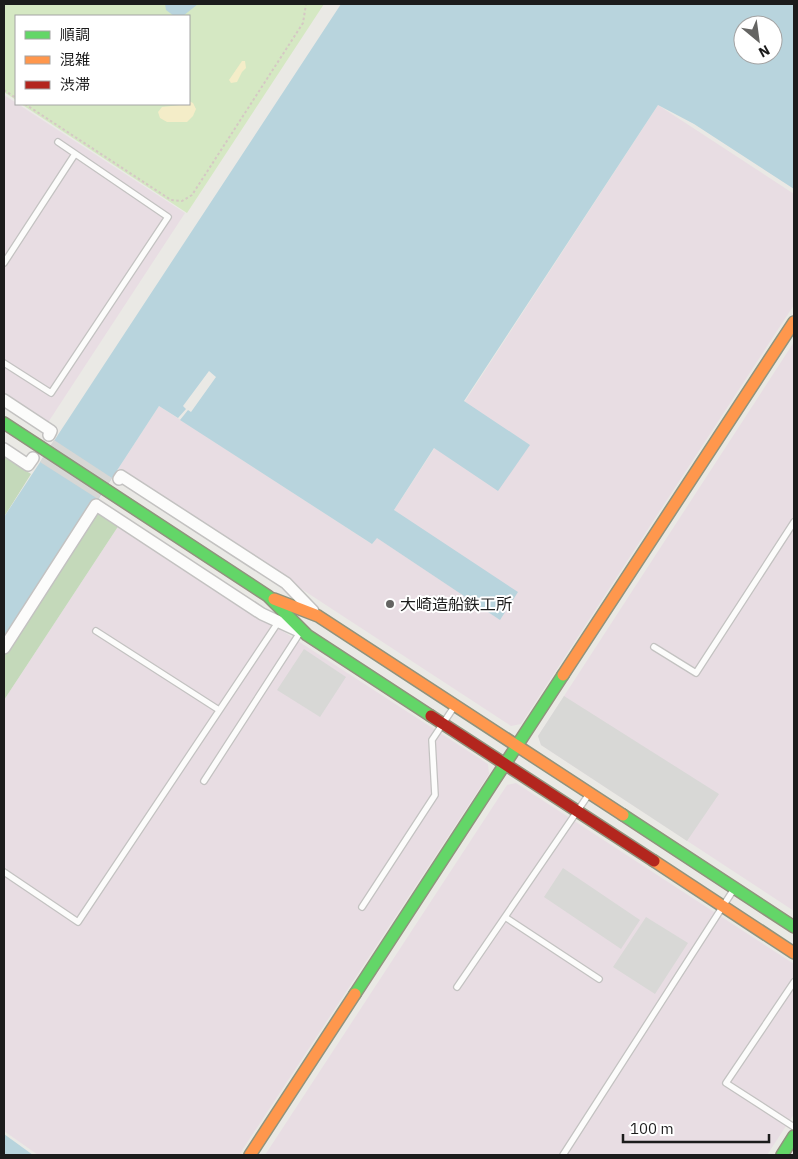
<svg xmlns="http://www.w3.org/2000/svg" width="798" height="1159" font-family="'IBM Plex Sans','Noto Sans JP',sans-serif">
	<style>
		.industrial { fill: #e8dde3 }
		.religious { fill: #d8d8d6 }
		.grass { fill: #d5e8c3 }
		.forest { fill: #c4d9ba }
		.sand { fill: #f4edc8 }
		.water { fill: #b8d4dd; fill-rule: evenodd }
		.pier { fill: #d7d7d5 }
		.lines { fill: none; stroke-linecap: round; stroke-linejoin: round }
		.lane-casing { stroke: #c3c2c1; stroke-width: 8 }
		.street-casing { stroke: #c3c2c1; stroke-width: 14 }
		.fast-casing { stroke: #90937d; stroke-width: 14 }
		.slow-casing { stroke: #90937d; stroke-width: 14 }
		.jam-casing { stroke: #90937d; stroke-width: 14 }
		.path { stroke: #d5c8c4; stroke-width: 2; stroke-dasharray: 2.5 2.5; stroke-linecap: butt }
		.lane { stroke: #fcfcfb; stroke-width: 5.5 }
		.street { stroke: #fcfcfb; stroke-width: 11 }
		.fast { stroke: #63d668; stroke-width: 11 }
		.slow { stroke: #ff974d; stroke-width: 11 }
		.jam { stroke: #b3261e; stroke-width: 11 }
		.poi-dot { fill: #646462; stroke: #fff; stroke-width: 2 }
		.labels { text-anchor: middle; stroke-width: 4; stroke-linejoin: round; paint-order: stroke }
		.poi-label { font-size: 16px; fill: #1c1c1c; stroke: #fff; text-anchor: start }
	</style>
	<rect width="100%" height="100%" fill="#eae9e5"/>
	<!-- industrial -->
	<path class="industrial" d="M4,95L185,213L47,424L4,396Z
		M658,105L794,194V305L521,724L511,726L118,469L159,406L372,544Z
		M794,342V911L541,745L538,736Z
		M119,525L488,764L489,774L239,1155H38L4,1131V700Z
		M516,783L794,964V1114L767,1155H265L507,785Z"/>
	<!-- religious -->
	<path class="religious" d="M304,649L346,677L320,717L277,690Z
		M564,696L719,794L687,841L541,745L538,736Z
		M563,868L640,920L621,949L544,897Z
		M646,917L688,943L655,994L613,967Z"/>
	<!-- grass -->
	<path class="grass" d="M4,4H324L187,213L21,104H189V16H16V100L4,92Z"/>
	<!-- forest -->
	<path class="forest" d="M4,457L31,474L4,517Z
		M98,512L119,525L4,700V654Z"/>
	<!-- sand -->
	<path class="sand" d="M242,61H245L246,68L242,72L237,82L231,83L229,80Z
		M189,101L193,103L196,109L193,116L187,122H167L160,118L158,112L162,107L189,104Z"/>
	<!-- water -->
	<path class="water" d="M165,4H198L183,16H174L166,10Z
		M341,4H794V189L694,124L658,105L464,401L530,445L498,491L434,448L394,510L518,592L500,620L377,538L372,544L180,420L188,410L191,412L216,377L209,371L183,406L186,409L178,418L159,406L4,644V517ZM743,25H773V55H743Z
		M4,1134L33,1155H4Z"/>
	<!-- pier -->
	<path class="pier" d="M54,440L112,478L98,499L40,462Z"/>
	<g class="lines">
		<defs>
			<path id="lane" d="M4,263L75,154
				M4,363L51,393L168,217L58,142
				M96,631L219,710
				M654,647L696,673L794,522
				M204,781L301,631
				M4,872L78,922L279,621
				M362,907L435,795L432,740L454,707
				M505,917L599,979
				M794,982L726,1083L794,1127
				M457,987L589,794
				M563,1155L734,889"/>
			<path id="street" d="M4,400L51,431L49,435
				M4,449L28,465L33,458
				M119,479L121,476L286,583L313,611
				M4,648L96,505L262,614L299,631"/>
			<path id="fast" d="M4,423L268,596L307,635L431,716
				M623,815L794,927
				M355,994L563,675
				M782,1155L794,1136"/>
			<path id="slow" d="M274,599L318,616L623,815
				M563,675L794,322
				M654,861L794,953
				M250,1155L355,994"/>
			<path id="jam" d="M431,716L654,861"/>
		</defs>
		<!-- lane casing -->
		<use href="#lane" class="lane-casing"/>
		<!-- street casing -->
		<use href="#street" class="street-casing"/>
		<!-- fast casing -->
		<use href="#fast" class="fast-casing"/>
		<!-- slow casing -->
		<use href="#slow" class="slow-casing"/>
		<!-- jam casing -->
		<use href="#jam" class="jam-casing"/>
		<!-- path -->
		<path class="path" d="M4,90L16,98
			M25,104L171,200L182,201L192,195L303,23L306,4"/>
		<!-- lane -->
		<use href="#lane" class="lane"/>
		<!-- street -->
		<use href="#street" class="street"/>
		<!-- fast -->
		<use href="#fast" class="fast"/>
		<!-- slow -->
		<use href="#slow" class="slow"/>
		<!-- jam -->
		<use href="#jam" class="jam"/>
	</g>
	<!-- markers -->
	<circle class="poi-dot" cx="390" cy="604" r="5"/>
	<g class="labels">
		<!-- poi labels -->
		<g class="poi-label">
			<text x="400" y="610">大崎造船鉄工所</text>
		</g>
	</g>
	<!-- border -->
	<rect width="798" height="1159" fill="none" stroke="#1c1c1c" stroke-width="10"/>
	<!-- legend -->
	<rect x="15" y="15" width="175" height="90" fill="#ffffff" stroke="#a4a4a4"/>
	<rect x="25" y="31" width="25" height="8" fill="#63d668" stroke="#a4a4a4"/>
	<text x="60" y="40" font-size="15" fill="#1c1c1c">順調</text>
	<rect x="25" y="56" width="25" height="8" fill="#ff974d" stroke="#a4a4a4"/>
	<text x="60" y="65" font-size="15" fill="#1c1c1c">混雑</text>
	<rect x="25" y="81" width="25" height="8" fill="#b3261e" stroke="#a4a4a4"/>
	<text x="60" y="90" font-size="15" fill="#1c1c1c">渋滞</text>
	<!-- north arrow -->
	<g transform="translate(758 40) rotate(151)"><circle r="24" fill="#ffffff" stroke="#a4a4a4"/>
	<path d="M0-4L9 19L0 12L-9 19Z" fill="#646462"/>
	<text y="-8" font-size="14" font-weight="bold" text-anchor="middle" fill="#1c1c1c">N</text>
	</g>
	<!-- scale -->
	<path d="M623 1134v8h146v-8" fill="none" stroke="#1c1c1c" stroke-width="2.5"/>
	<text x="630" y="1134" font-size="15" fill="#1c1c1c" stroke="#ffffff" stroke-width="4" paint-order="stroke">100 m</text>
</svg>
